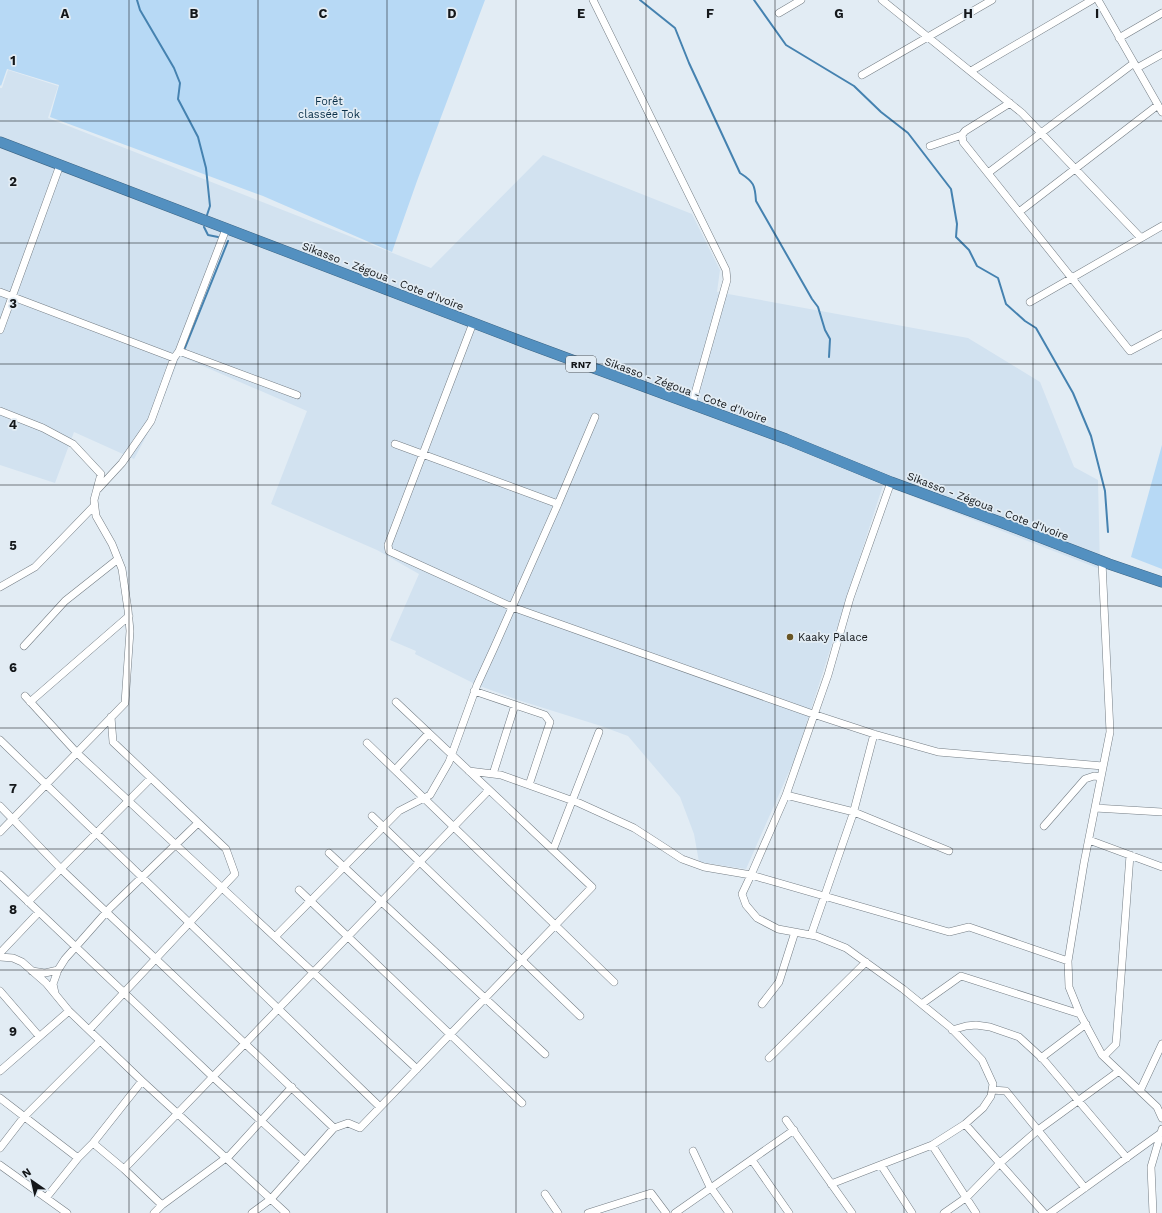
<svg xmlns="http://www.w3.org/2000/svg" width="1162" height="1213" font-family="'Work Sans',sans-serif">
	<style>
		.built { fill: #d2e2f0 }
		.green { fill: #b7d9f5 }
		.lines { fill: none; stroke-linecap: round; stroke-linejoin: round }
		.stream { stroke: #4582b0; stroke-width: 2 }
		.minor-casing { stroke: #747d84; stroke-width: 8 }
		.highway-casing { stroke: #3d6686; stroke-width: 11 }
		.minor { stroke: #fff; stroke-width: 7 }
		.highway { stroke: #5390c0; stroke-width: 10 }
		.grid { fill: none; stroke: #14171a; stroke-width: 1; stroke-opacity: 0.55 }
		.poi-dot { fill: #695625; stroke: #e2ecf4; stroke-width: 1.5 }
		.labels { text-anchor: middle; stroke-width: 3.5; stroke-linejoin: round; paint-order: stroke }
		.shield { fill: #e2ecf4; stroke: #52575b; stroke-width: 1 }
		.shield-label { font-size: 10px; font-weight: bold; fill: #14171a }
		.park-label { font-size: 11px; fill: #082e47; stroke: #e2ecf4 }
		.street-label { font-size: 11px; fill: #14171a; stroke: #e2ecf4 }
		.poi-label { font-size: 11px; fill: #14171a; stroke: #e2ecf4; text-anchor: start }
		.grid-label { font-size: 13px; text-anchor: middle; font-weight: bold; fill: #14171a; stroke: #e2ecf4; stroke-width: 3.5; stroke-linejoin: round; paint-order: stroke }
	</style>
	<rect width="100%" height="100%" fill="#e2ecf4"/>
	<!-- built -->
	<path class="built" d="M8,70L58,86L48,118L431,268L543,155L692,214L720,270L717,292L968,338L1040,382L1074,467L1098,480L1100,569L883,485L796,756L746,869L699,862L694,834L680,797L628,736L601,726L518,700L477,685L415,654L416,651L390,640L419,574L377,550L271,504L307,411L180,356L156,418L134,459L74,432L55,483L0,465V88H2Z"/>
	<!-- green -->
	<path class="green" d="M0,0H485L417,181L392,252L263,196L50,117L59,85L7,69L1,86L0,85Z
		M1162,445V569L1131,557Z"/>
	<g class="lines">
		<!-- stream -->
		<path class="stream" d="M137,0L140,10L174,68L180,83L178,99L198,137L206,168L210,206L207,215
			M640,0L675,28L689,63L740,173C754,182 755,185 756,201L812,299L818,307L825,330L830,339L829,357
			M754,0L786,45L854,86L881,112L908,133L951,189L957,224L956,237L969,250L977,266L998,278L1006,304L1025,321L1036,328L1073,393L1091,436L1105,491L1108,532
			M204,227L208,235L218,237
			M185,348L228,241"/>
		<defs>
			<path id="minor" d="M593,0L726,270L727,280L692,404
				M882,0L1022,113L1141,238
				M1098,0L1162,112
				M779,13L801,0
				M1119,38L1162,13
				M1137,68L1162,54
				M971,71L1092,0
				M862,75L992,0
				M962,135L963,142L1130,351L1162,334
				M930,146L962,135L965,131L1010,103
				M988,173L1134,63
				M1019,212L1158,105
				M0,292L174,358L179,351L226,229
				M1030,302L1162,226
				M473,323L388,545L389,551L512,607L810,713L874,734L938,752L1103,766
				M0,330L60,165
				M179,351L297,395
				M0,411L43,428L73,444L101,474L94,500L96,516L112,544L122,569L128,610L130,631L125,703L0,832
				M98,489L122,463L151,421L174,358
				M558,504L595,417
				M1102,562L1110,732L1084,863L1068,961L1069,987L1080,1014L1102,1055L1157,1107L1162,1118
				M0,587L35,567L94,506
				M24,646L65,601L118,559
				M474,691L545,715L550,722L529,785
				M25,696L77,753L417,1069
				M30,702L129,616
				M0,740L380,1107
				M367,743L614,982
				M395,770L429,733
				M469,771L501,775L579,803L634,828L682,859L704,867L751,875L786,795L828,675L850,598L891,482
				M493,774L515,705
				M786,795L854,812L949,851
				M0,806L61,869L334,1128
				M1095,808L1162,812
				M372,816L580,1016
				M1044,826L1085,779L1094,776L1101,777
				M1089,840L1162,867
				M553,850L599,732
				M329,853L545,1054
				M0,875L213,1077L305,1161
				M299,890L522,1103
				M28,902L151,778
				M811,935L853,814L874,734
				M275,937L399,811L430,795L449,762L477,685L494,648L558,504L395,444
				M0,953L39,912
				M0,957L13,958L22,962L46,983L69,1011L142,1081L286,1213
				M32,971L45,973L58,970
				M0,991L39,1036
				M55,993L53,984L58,970L65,959L110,908L198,823
				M923,1003L961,976L1080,1014
				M762,1004L779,982L795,932
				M89,1030L235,874L226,849L113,742L111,717
				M952,1030L966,1026L976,1025L990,1027L1019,1037L1043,1059L1127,1158
				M1104,1056L1116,1044L1130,855
				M769,1058L866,962
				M1041,1058L1086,1024
				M0,1071L69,1011
				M992,1090L1006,1091L1085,1188
				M1140,1091L1162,1044
				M0,1098L78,1158L93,1143L124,1169
				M786,1120L852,1213
				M965,1124L1044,1213
				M93,1143L142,1081
				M932,1145L976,1213
				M0,1148L24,1117L100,1041
				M693,1151L709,1185L729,1213
				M752,1160L789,1213
				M0,1165L67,1213
				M881,1165L912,1213
				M831,1184L932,1145L965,1124L983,1108L991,1096L993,1084L982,1060L951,1028L903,989L846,948L816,936L778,929L757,918L746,905L742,894L751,875L949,932L969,927L1068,961
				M545,1194L558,1213
				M46,1198L78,1158
				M162,1205L230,1155L292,1087
				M154,1213L162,1205L124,1169L489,790
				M252,1213L271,1199L334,1128L348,1123L360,1128L592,887L396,702
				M588,1213L651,1193L666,1213
				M675,1213L794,1130
				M944,1213L967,1197L1000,1163L1038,1130L1119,1071
				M1050,1213L1161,1133L1162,1129
				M1153,1213L1151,1167L1161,1133"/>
			<path id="highway" d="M0,142L526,343L786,439L891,482L1000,522L1109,564L1162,582"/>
		</defs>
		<!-- minor casing -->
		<use href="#minor" class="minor-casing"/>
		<!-- highway casing -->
		<use href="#highway" class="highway-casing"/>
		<!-- minor -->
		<use href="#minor" class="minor"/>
		<!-- highway -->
		<use href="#highway" class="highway"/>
	</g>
	<!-- grid -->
	<path class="grid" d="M129,0V1213M258,0V1213M387,0V1213M516,0V1213M646,0V1213M775,0V1213M904,0V1213M1033,0V1213M0,121H1162M0,243H1162M0,364H1162M0,485H1162M0,606H1162M0,728H1162M0,849H1162M0,970H1162M0,1092H1162"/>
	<!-- markers -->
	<circle class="poi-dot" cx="790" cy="637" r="4"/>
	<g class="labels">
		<!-- shield labels -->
		<rect class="shield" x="566" y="356" width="30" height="16" rx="3"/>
		<g class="shield-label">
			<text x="581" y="368">RN7</text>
		</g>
		<!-- park labels -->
		<g class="park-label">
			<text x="329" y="105">Forêt<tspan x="329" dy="13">classée Tok</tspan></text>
		</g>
		<!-- street labels -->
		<g class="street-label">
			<text transform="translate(383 276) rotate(21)" y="4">Sikasso - Zégoua - Cote d'Ivoire</text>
			<text transform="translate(686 390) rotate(20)" y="4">Sikasso - Zégoua - Cote d'Ivoire</text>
			<text transform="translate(988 506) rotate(21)" y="4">Sikasso - Zégoua - Cote d'Ivoire</text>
		</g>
		<!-- poi labels -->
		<g class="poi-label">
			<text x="798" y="641">Kaaky Palace</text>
		</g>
	</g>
	<g class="grid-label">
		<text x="65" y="18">A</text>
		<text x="194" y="18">B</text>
		<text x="323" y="18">C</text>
		<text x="452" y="18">D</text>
		<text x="581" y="18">E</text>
		<text x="710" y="18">F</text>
		<text x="839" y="18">G</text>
		<text x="968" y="18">H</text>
		<text x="1097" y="18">I</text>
		<text x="13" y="65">1</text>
		<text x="13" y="186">2</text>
		<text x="13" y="308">3</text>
		<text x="13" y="429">4</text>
		<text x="13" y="550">5</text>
		<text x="13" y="672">6</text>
		<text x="13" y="793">7</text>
		<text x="13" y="914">8</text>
		<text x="13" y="1036">9</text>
	</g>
	<!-- north arrow -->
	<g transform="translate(32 1181) rotate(326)" stroke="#e2ecf4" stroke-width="3" paint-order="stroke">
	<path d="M0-3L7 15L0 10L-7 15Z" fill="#14171a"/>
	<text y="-6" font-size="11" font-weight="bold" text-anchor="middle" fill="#14171a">N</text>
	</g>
</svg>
